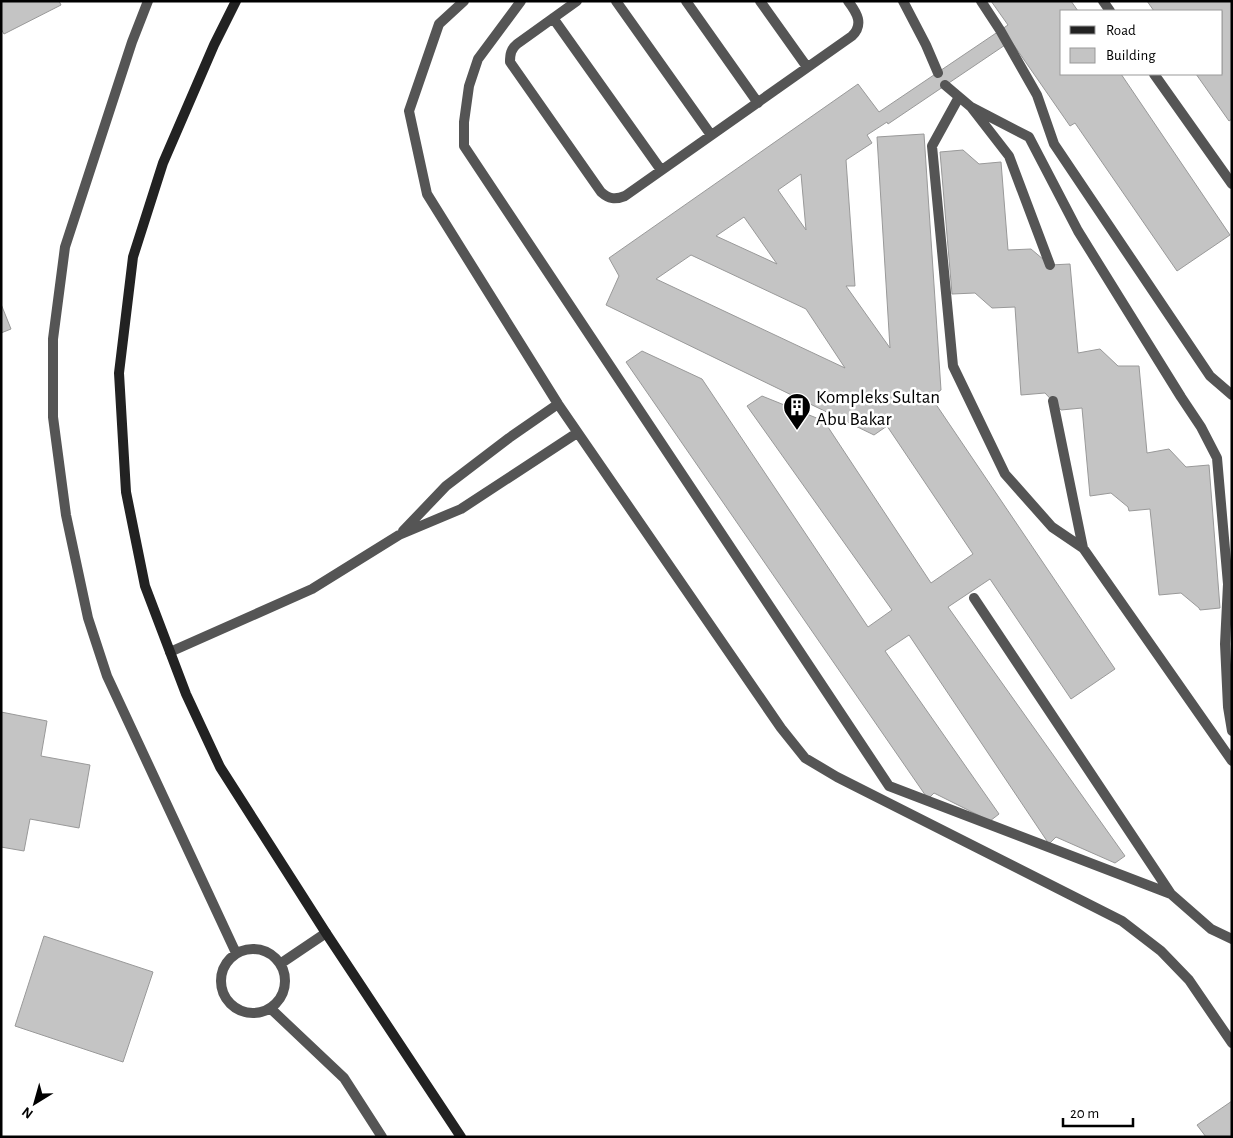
<svg xmlns="http://www.w3.org/2000/svg" width="1233" height="1138" font-family="'Alegreya Sans',sans-serif">
	<style>
		.building { fill: #c4c4c4; stroke: #999; fill-rule: evenodd }
		.lines { fill: none; stroke-linecap: round; stroke-linejoin: round }
		.lane { stroke: #555; stroke-width: 10 }
		.secondary { stroke: #222; stroke-width: 10 }
		.labels { text-anchor: middle; stroke-width: 5; stroke-linejoin: round; paint-order: stroke }
		.poi-label { font-size: 19px; fill: #000; stroke: #fff; text-anchor: start }
	</style>
	<rect width="100%" height="100%" fill="#fff"/>
	<!-- building -->
	<path class="building" d="M1,1H59L61,5L4,34L1,29Z
		M991,1H1071L1078,11H1062V74H1121L1230,235L1177,271L1075,123L1070,126L1011,41L888,124L887,122L867,135L872,143L846,160L855,286H846L890,348L877,137L924,134L941,390L931,397L1115,669L1071,699L990,579L948,607L1125,856L1115,863L1056,837L1049,844L909,635L885,651L999,814L990,821L934,793L928,799L626,362L642,351L702,379L868,627L892,610L747,406L762,396L824,421L931,583L973,554L887,426L874,435L606,305L619,276L609,258L858,84L879,112L1008,25ZM801,174L806,230L778,190ZM744,217L777,264L716,236ZM691,255L806,309L845,368L656,279Z
		M1147,1H1232V119L1229,121L1196,74H1222V11H1154Z
		M963,150L979,164L1001,162L1008,250L1031,249L1050,265L1070,264L1078,353L1100,349L1118,366H1139L1147,453L1169,449L1186,467L1209,465L1220,608L1200,610L1199,608L1181,593L1159,595L1150,509L1129,511L1128,507L1111,493L1090,496L1082,408L1061,410L1045,393L1021,395L1015,307L992,308L975,293L952,294L940,152Z
		M1,304L11,329L1,333Z
		M1,712L47,721L41,756L90,765L79,828L30,819L24,851L1,847Z
		M44,936L153,972L123,1062L15,1026Z
		M1232,1101V1137H1206L1197,1125Z"/>
	<g class="lines">
		<!-- lane -->
		<path class="lane" d="M148,1L132,42L65,247L53,339V417L66,515L88,618L107,676L236,953
			M464,1L439,24L409,111L427,194L558,404L781,728L805,758L837,777L1122,921L1161,951L1189,980L1232,1043
			M521,1L478,59L469,86L464,122V146L889,786L1171,894L1211,929L1232,939
			M577,1L517,44C511,49 510,54 510,62L601,192C609,199 615,200 625,196L852,36C864,24 857,13 848,1
			M616,1L711,135
			M686,1L758,103
			M760,1L807,67
			M903,1L926,45L938,73
			M981,1L1000,30L1037,95L1054,144L1210,376L1232,395
			M1103,1L1110,11
			M553,18L661,170
			M1154,74L1232,184
			M945,85L971,107L1009,156L1050,265
			M959,97L932,146L953,366L1005,474L1052,527L1083,548
			M971,107L1029,137L1078,231L1181,397L1201,427L1217,458L1228,584L1225,644L1228,707L1232,731
			M1053,401L1083,548L1232,761
			M403,531L446,486L509,438L558,404
			M974,598L1171,894
			M170,652L312,589L399,535L461,509L577,433
			M221 981a32 32 0 1 1 64 0a32 32 0 1 1-64 0Z
			M280,964L326,933
			M270,1008L344,1078L382,1137"/>
		<!-- secondary -->
		<path class="secondary" d="M236,1L214,45L163,163L133,257L119,373L126,492L145,586L186,694L220,767L326,933L461,1137"/>
	</g>
	<!-- icons -->
	<defs>
		<symbol id="building-pin" viewBox="-11 -11 22 30"><path d="M0 17L-7.5 6A9.5 9.5 0 1 1 7.5 6Z" fill="#000" stroke="#fff"/><path d="M-4-6H4V6H1V3H-1V6H-4ZM-2.5-4.3h1.7v1.8h-1.7ZM.8-4.3h1.7v1.8H.8ZM-2.5-1h1.7V.8h-1.7ZM.8-1h1.7V.8H.8Z" fill="#fff"/></symbol>
	</defs>
	<g fill-rule="evenodd">
		<use href="#building-pin" x="781" y="391" width="32" height="43"/>
	</g>
	<g class="labels">
		<!-- poi labels -->
		<g class="poi-label">
			<text x="816" y="403">Kompleks Sultan<tspan x="816" dy="22">Abu Bakar</tspan></text>
		</g>
	</g>
	<!-- border -->
	<rect width="1233" height="1138" fill="none" stroke="#000000" stroke-width="5"/>
	<!-- legend -->
	<rect x="1060" y="10" width="162" height="65" fill="#ffffff" stroke="#999999"/>
	<rect x="1070" y="26" width="25" height="8" fill="#222222" stroke="#999999"/>
	<text x="1106" y="35" font-size="15" fill="#000000">Road</text>
	<rect x="1070" y="48" width="25" height="15" fill="#c4c4c4" stroke="#999999"/>
	<text x="1106" y="60" font-size="15" fill="#000000">Building</text>
	<!-- north arrow -->
	<g transform="translate(35 1103) rotate(217)" stroke="#ffffff" stroke-width="4" paint-order="stroke">
	<path d="M0-4L9 19L0 12L-9 19Z" fill="#000000"/>
	<text y="-8" font-size="14" font-weight="bold" text-anchor="middle" fill="#000000">N</text>
	</g>
	<!-- scale -->
	<path d="M1063 1118v8h70v-8" fill="none" stroke="#000000" stroke-width="2.5"/>
	<text x="1070" y="1118" font-size="15" fill="#000000" stroke="#ffffff" stroke-width="4" paint-order="stroke">20 m</text>
</svg>
